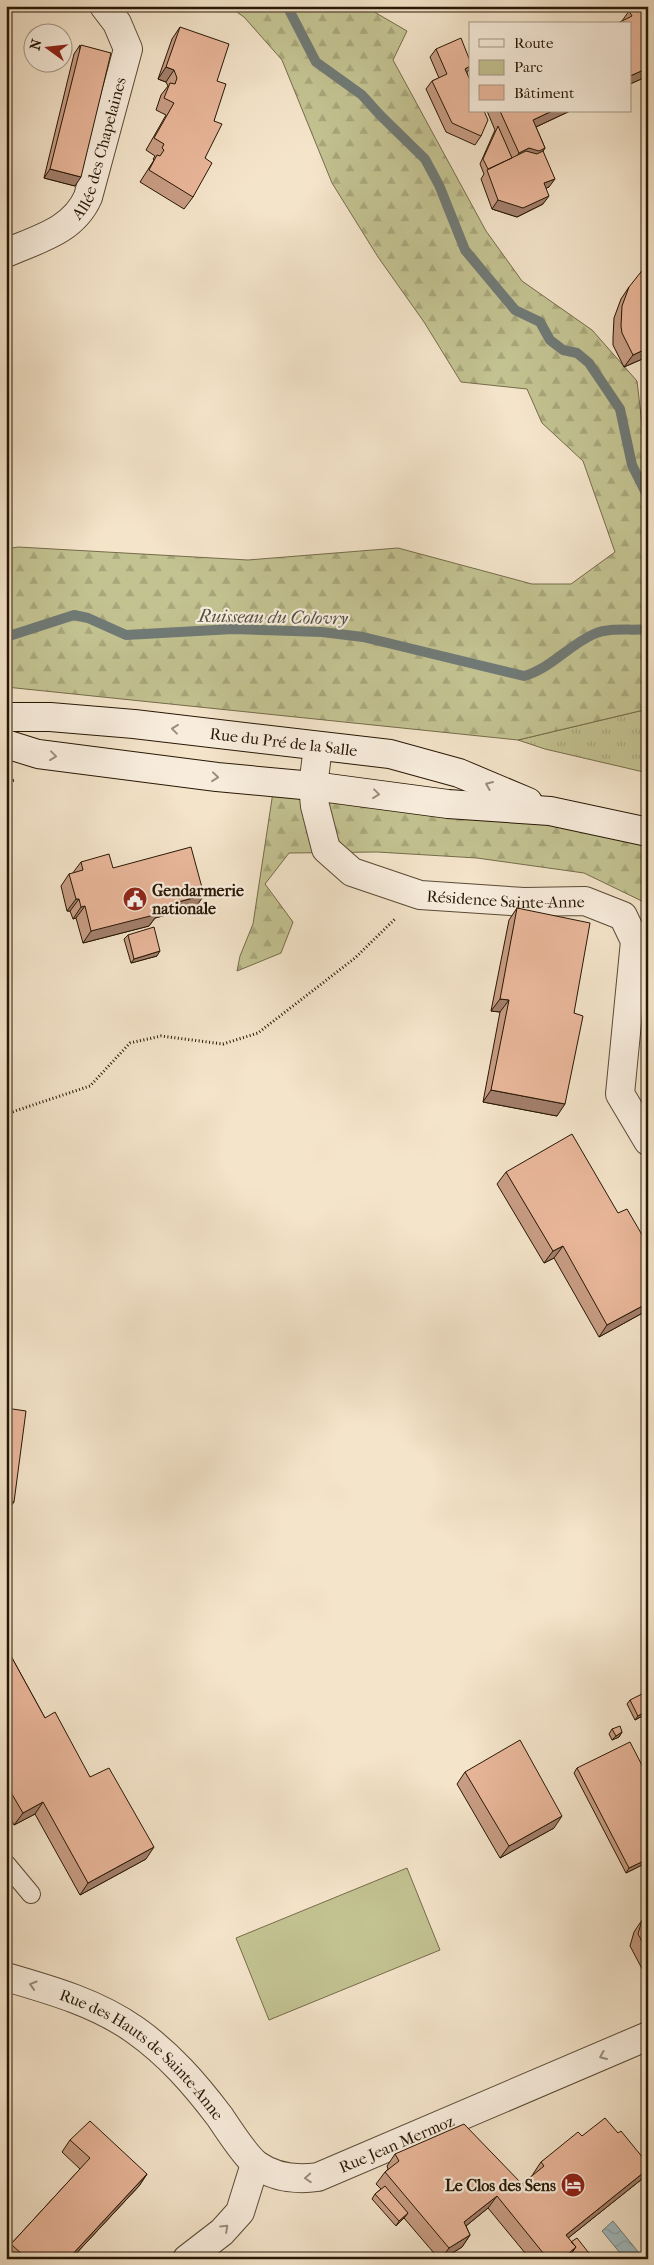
<svg xmlns="http://www.w3.org/2000/svg" width="654" height="2265" font-family="'IM FELL French Canon',serif">
	<style>
		.grass { fill: url(#grass-tufts); stroke: #756c4a }
		.forest { fill: url(#forest-firs); stroke: #756c4a }
		.park { fill: #c3c291; stroke: #756c4a }
		.water { fill: url(#water-waves); stroke: #707a76 }
		.lines { fill: none; stroke-linecap: round; stroke-linejoin: round }
		.stream { stroke: #707a76; stroke-width: 10 }
		.service-casing { stroke: #5a4a36; stroke-width: 20 }
		.minor-casing { stroke: #5a4a36; stroke-width: 30 }
		.secondary-casing { stroke: #271704; stroke-width: 30 }
		.path { stroke: #271704; stroke-width: 3; stroke-dasharray: 1 2.5; stroke-linecap: butt }
		.service { stroke: #f8eddd; stroke-width: 18 }
		.minor { stroke: #f8eddd; stroke-width: 28 }
		.secondary { stroke: #f8eddd; stroke-width: 28 }
		.wall { fill: #c89d84; stroke: #271704 }
		.shaded-wall { fill: #a37f6c; stroke: #271704 }
		.building { fill: #e9b69a; stroke: #271704 }
		.oneway { stroke: #9a8d7b }
		.labels { text-anchor: middle; stroke-width: 4.5; stroke-linejoin: round; paint-order: stroke }
		.street-label { font-size: 16px; fill: #271704; stroke: #f8eddd }
		.poi-label { font-size: 16px; font-weight: bold; fill: #271704; stroke: #f8eddd; text-anchor: start }
		.water-label { font-size: 18px; font-style: italic; fill: #525146; stroke: #f8eddd }
	</style>
	<defs>
		<pattern id="grass-tufts" width="24" height="20" patternUnits="userSpaceOnUse" patternTransform="scale(1.25)"><rect width="24" height="20" fill="#c3c291"/><path d="M3 7l-1-3M5 7V3M7 7l1-3M15 17l-1-3M17 17v-4M19 17l1-3" fill="none" stroke="#a8a67b"/></pattern>
		<pattern id="forest-firs" width="22" height="20" patternUnits="userSpaceOnUse" patternTransform="scale(1.25)"><rect width="22" height="20" fill="#c3c291"/><path d="M5 1l3.5 6h-7zM16 11l3.5 6h-7z" fill="#a8a67b"/></pattern>
		<pattern id="water-waves" width="16" height="10" patternUnits="userSpaceOnUse" patternTransform="scale(1.25)"><rect width="16" height="10" fill="#a1bcc2"/><path d="M0 5q4-4 8 0t8 0" fill="none" stroke="#8ba1a5"/></pattern>
	</defs>
	<rect width="100%" height="100%" fill="#f4e4ca"/>
	<filter id="stains"><feTurbulence type="fractalNoise" baseFrequency=".004" numOctaves="4"/><feColorMatrix values="0 0 0 0 .2 0 0 0 0 .09 0 0 0 0 .02 0 0 0 .5 -.17"/></filter>
	<radialGradient id="worn" r=".72"><stop offset=".6" stop-color="#630" stop-opacity="0"/><stop offset="1" stop-color="#630" stop-opacity=".3"/></radialGradient>
	<!-- grass -->
	<path class="grass" d="M648,709V773L545,749L518,740Z"/>
	<!-- forest -->
	<path class="forest" d="M228,6H364L407,31L393,60L486,231L522,281L592,330L637,381L648,476V709L518,740L6,687V549L18,547L248,560L398,548L532,584H571L615,552L583,461L542,423L527,389L461,382L424,322L378,257L332,183L282,60L244,17Z
		M273,792L381,797L648,841V904L584,873L477,858L377,852L289,853L265,884L293,922L281,953L237,971L240,956L253,924Z"/>
	<!-- park -->
	<path class="park" d="M407,1868L440,1950L269,2020L236,1938Z"/>
	<!-- water -->
	<path class="water" d="M613,2221L644,2259H625L602,2231Z"/>
	<g class="lines">
		<!-- stream -->
		<path class="stream" d="M287,6L316,62L362,95L380,115L425,159L439,185L465,250L515,310L540,322L550,340L563,350L577,353L589,363L620,409L632,465L648,497
			M6,637L74,615L88,618L126,635L233,629L322,632L363,637L524,676C550,669 569,645 594,634C610,627 630,631 648,629"/>
		<defs>
			<path id="service" d="M6,1864L31,1894"/>
			<g id="minor">
				<path id="s1" d="M6,253C38,239 73,231 88,197L128,49L117,23L104,6"/>
				<path id="s2" d="M318,747L313,786L315,806L326,849L352,872L420,895L524,902L585,901L623,916L635,941L620,1094L648,1141"/>
				<path id="s3" d="M6,1977C51,1990 97,2003 135,2030C169,2054 195,2084 220,2117C228,2129 246,2157 257,2165C275,2178 296,2180 318,2177L648,2036"/>
				<path d="M187,2259L222,2232L240,2212L255,2164"/>
			</g>
			<g id="secondary">
				<path id="s4" d="M6,717H50L134,724L390,754L459,773L528,802"/>
				<path d="M6,744L38,754L217,777L313,786L448,804L550,811L648,832"/>
			</g>
		</defs>
		<!-- service casing -->
		<use href="#service" class="service-casing"/>
		<!-- minor casing -->
		<use href="#minor" class="minor-casing"/>
		<!-- secondary casing -->
		<use href="#secondary" class="secondary-casing"/>
		<!-- path -->
		<path class="path" d="M6,782L15,780
			M6,1114L90,1086L130,1043L161,1036L223,1044L258,1033L355,958L395,919"/>
		<!-- service -->
		<use href="#service" class="service"/>
		<!-- minor -->
		<use href="#minor" class="minor"/>
		<!-- secondary -->
		<use href="#secondary" class="secondary"/>
	</g>
	<!-- wall -->
	<path class="wall" d="M640,6L648,76L630,84V24L622,21L629,11Z
		M180,27L217,81L214,121L205,158L193,197L184,209L140,182L154,160L153,159L155,156L146,150L166,115L156,110L161,95L168,86L166,82L158,79L172,39Z
		M80,45L75,186L44,178L74,54Z
		M436,49L467,73L481,136L475,145L446,132L426,89L432,81L439,78L430,57Z
		M487,111H570L536,127L545,148L543,151L549,187L546,188L543,204L517,217L492,209L481,179L484,174L480,164L495,130Z
		M629,287L647,357L624,367L613,345V338L614,318L621,299Z
		M81,862L113,868L196,907L155,918L149,926L83,943L76,918L73,919L70,911H67L61,886L69,874H72Z
		M517,908L574,1013L557,1116L483,1102L500,1012L491,1011L509,920Z
		M128,935L157,956L131,963L124,939Z
		M506,1172L648,1310L599,1337L554,1258L544,1263L497,1184Z
		M6,1647L45,1718L90,1777L146,1859L80,1895L35,1814L14,1825L6,1811Z
		M630,1700L648,1713L635,1720L627,1704Z
		M612,1729L622,1732L619,1737L612,1740L609,1734Z
		M577,1768L648,1777V1862L626,1873L574,1773Z
		M465,1772L554,1828L500,1858L457,1784Z
		M648,1917V1980L630,1946L634,1932L642,1920Z
		M618,2133L648,2164V2170L642,2179L568,2238L571,2242L592,2257L590,2259H530L488,2208L466,2226L470,2235L462,2247L443,2259H439L404,2218L396,2226L372,2199L375,2194L381,2189L376,2184L385,2172L388,2169L387,2166L395,2154L522,2184L533,2175V2174L541,2162L582,2136Z
		M70,2140L147,2174L139,2186L71,2259H6V2250L11,2244L80,2169L62,2152Z"/>
	<!-- shaded-wall -->
	<path class="shaded-wall" d="M470,66V68L466,74L465,69Z
		M166,67L174,70L166,82L158,79Z
		M648,68V76L630,84V76Z
		M552,111H570L525,132L533,120Z
		M529,148H545L537,160L510,165L519,153Z
		M50,169L81,177L75,186L44,178Z
		M555,179L549,187L538,192L544,183Z
		M549,196L543,204L517,217L492,209L498,200Z
		M648,348V357H647L624,367L633,355Z
		M204,895L196,907L155,918L149,926L83,943L91,931L156,908Z
		M76,899H79L70,911H67Z
		M85,906L76,918L73,919L81,907Z
		M160,951L157,956L131,963L134,959Z
		M500,999L509,1000L500,1012L491,1011Z
		M491,1090L565,1104L557,1116L483,1102Z
		M563,1246L554,1258L544,1263L553,1251Z
		M648,1303V1310L599,1337L607,1325Z
		M6,1501L14,1502L6,1513Z
		M648,1710V1713L635,1720L638,1716Z
		M622,1732L619,1737L612,1740L616,1736Z
		M43,1802L35,1814L14,1825L23,1813Z
		M562,1816L554,1828L500,1858L509,1846Z
		M154,1847L146,1859L80,1895L88,1883Z
		M648,1859V1862L626,1873L629,1868Z
		M648,2169V2170L642,2179L557,2247L566,2235Z
		M147,2174L139,2186L71,2259H68Z
		M497,2196L488,2208L456,2234L464,2222Z
		M408,2213L405,2217L396,2226L399,2221Z
		M470,2235L462,2247L443,2259H441L449,2248Z
		M576,2247L568,2259H562Z"/>
	<!-- building -->
	<path class="building" d="M640,6H648V68L630,76V24H616L632,16L629,11Z
		M180,27L229,44L217,81L226,84L214,121L222,124L205,158L212,163L193,197L149,170L157,155L160,156L164,150L162,148L164,144L154,138L174,103L164,98L170,83L175,84L177,78L174,70L166,67Z
		M461,38L470,61V66L465,69L470,80V111H484L488,120L481,136L452,123L432,81L447,74L436,49Z
		M81,45L111,53L81,177L50,169Z
		M500,111H552L533,120L545,148L539,151L529,148L519,153Z
		M498,126L512,158L488,169L483,159Z
		M526,151L537,154L543,151L555,179L544,183L549,196L523,208L498,200L487,170Z
		M648,263V348L633,355L622,333L621,326L622,306L629,287Z
		M191,847L204,895L156,908L158,914L91,931L85,906L81,907L79,899H76L69,874L83,870L81,862L109,854L113,868Z
		M517,908L590,923L574,1013L583,1016L565,1104L491,1090L509,1000L500,999Z
		M154,927L160,951L134,959L128,935Z
		M572,1134L618,1213L627,1209L648,1245V1303L607,1325L563,1246L553,1251L506,1172Z
		M6,1408L26,1411L14,1502L6,1501Z
		M6,1647L45,1718L55,1712L90,1777L109,1768L154,1847L88,1883L43,1802L23,1813L6,1784Z
		M646,1692L648,1695V1710L638,1716L630,1700Z
		M620,1726L622,1732L616,1736L612,1729Z
		M520,1740L562,1816L509,1846L465,1772Z
		M630,1742L648,1777V1859L629,1868L577,1768Z
		M648,1917V1952L638,1934L642,1920Z
		M605,2118L618,2133L621,2131L648,2164V2169L566,2235L576,2247L562,2259H548L497,2196L464,2222L470,2235L449,2248L385,2172L399,2161L395,2154L464,2124L522,2184L544,2166L541,2162L578,2132L582,2136Z
		M90,2121L147,2174L68,2259H27L11,2244L90,2158L70,2140Z
		M385,2186L408,2213L399,2221L375,2194Z
		M577,2238L592,2257L589,2259H565L571,2254L576,2247L571,2242Z"/>
	<!-- one-way arrows -->
	<defs><path id="oneway-chevron" d="M-2-3.5L2.5 0L-2 3.5" fill="none" stroke-width="1.6" stroke-linecap="round" stroke-linejoin="round" transform="scale(1.25)"/></defs>
	<g class="oneway">
		<use href="#oneway-chevron" transform="translate(175 729) rotate(-173)"/>
		<use href="#oneway-chevron" transform="translate(53 756) rotate(7)"/>
		<use href="#oneway-chevron" transform="translate(215 777) rotate(6)"/>
		<use href="#oneway-chevron" transform="translate(489 785) rotate(-157)"/>
		<use href="#oneway-chevron" transform="translate(376 794) rotate(7)"/>
		<use href="#oneway-chevron" transform="translate(33 1985) rotate(-163)"/>
		<use href="#oneway-chevron" transform="translate(603 2056) rotate(157)"/>
		<use href="#oneway-chevron" transform="translate(308 2178) rotate(176)"/>
		<use href="#oneway-chevron" transform="translate(225 2228) rotate(-43)"/>
	</g>
	<!-- icons -->
	<defs>
		<symbol id="civic-disc" viewBox="-11 -11 22 22"><circle r="9.5" fill="#8f2418" stroke="#f8eddd"/><path d="M-.6-6.5H3V-4.5H.6V-3L4-1V1h2V6H-6V1h2V-1L-.6-3ZM-1.2 2.5V6h2.4V2.5Z" fill="#fff"/></symbol>
		<symbol id="hotel-disc" viewBox="-11 -11 22 22"><circle r="9.5" fill="#8f2418" stroke="#f8eddd"/><path d="M-6-4.5h1.5V1H6V5H4.5V3h-9V5H-6ZM-4 0a1.8 1.8 0 1 1 3.6 0ZM.5 0V-2.5h3Q6-2.5 6 0Z" fill="#fff"/></symbol>
	</defs>
	<g fill-rule="evenodd">
		<use href="#civic-disc" x="121" y="885" width="28" height="28"/>
		<use href="#hotel-disc" x="559" y="2171" width="28" height="28"/>
	</g>
	<g class="labels">
		<!-- street labels -->
		<g class="street-label">
			<text dy="6" stroke="none"><textPath href="#s1" startOffset="152">Allée des Chapelaines</textPath></text>
			<text dy="6" stroke="none"><textPath href="#s4" startOffset="279">Rue du Pré de la Salle</textPath></text>
			<text dy="6" stroke="none"><textPath href="#s2" startOffset="296">Résidence Sainte-Anne</textPath></text>
			<text dy="6" stroke="none"><textPath href="#s3" startOffset="160">Rue des Hauts de Sainte-Anne</textPath></text>
			<text dy="6" stroke="none"><textPath href="#s3" startOffset="472">Rue Jean Mermoz</textPath></text>
		</g>
		<!-- poi labels -->
		<g class="poi-label">
			<text x="152" y="896">Gendarmerie<tspan x="152" dy="18">nationale</tspan></text>
			<text x="556" y="2191" text-anchor="end">Le Clos des Sens</text>
		</g>
		<!-- water labels -->
		<g class="water-label">
			<text transform="translate(273 617) rotate(1)" y="6">Ruisseau du Colovry</text>
		</g>
	</g>
	<!-- margin -->
	<rect width="654" height="2265" fill="none" stroke="#f4e4ca" stroke-width="25"/>
	<rect x="8" y="8" width="639" height="2250" fill="none" stroke="#271704" stroke-width="2.5"/>
	<rect x="12" y="12" width="629" height="2240" fill="none" stroke="#271704"/>
	<!-- legend -->
	<rect x="469" y="22" width="162" height="90" fill="#f8eddd" stroke="#a49786"/>
	<rect x="479" y="39" width="25" height="8" fill="#f8eddd" stroke="#a49786"/>
	<text x="514" y="48" font-size="15" fill="#271704">Route</text>
	<rect x="479" y="60" width="25" height="15" fill="#c3c291" stroke="#a49786"/>
	<text x="514" y="72" font-size="15" fill="#271704">Parc</text>
	<rect x="479" y="85" width="25" height="15" fill="#e9b69a" stroke="#a49786"/>
	<text x="514" y="98" font-size="15" fill="#271704">Bâtiment</text>
	<!-- north arrow -->
	<g transform="translate(48 48) rotate(285)"><circle r="24" fill="#f8eddd" stroke="#a49786"/>
	<path d="M0-4L9 19L0 12L-9 19Z" fill="#8f2418"/>
	<text y="-8" font-size="14" font-weight="bold" text-anchor="middle" fill="#271704">N</text>
	</g>
	<rect width="100%" height="100%" filter="url(#stains)"/>
	<rect width="100%" height="100%" fill="url(#worn)"/>
</svg>
